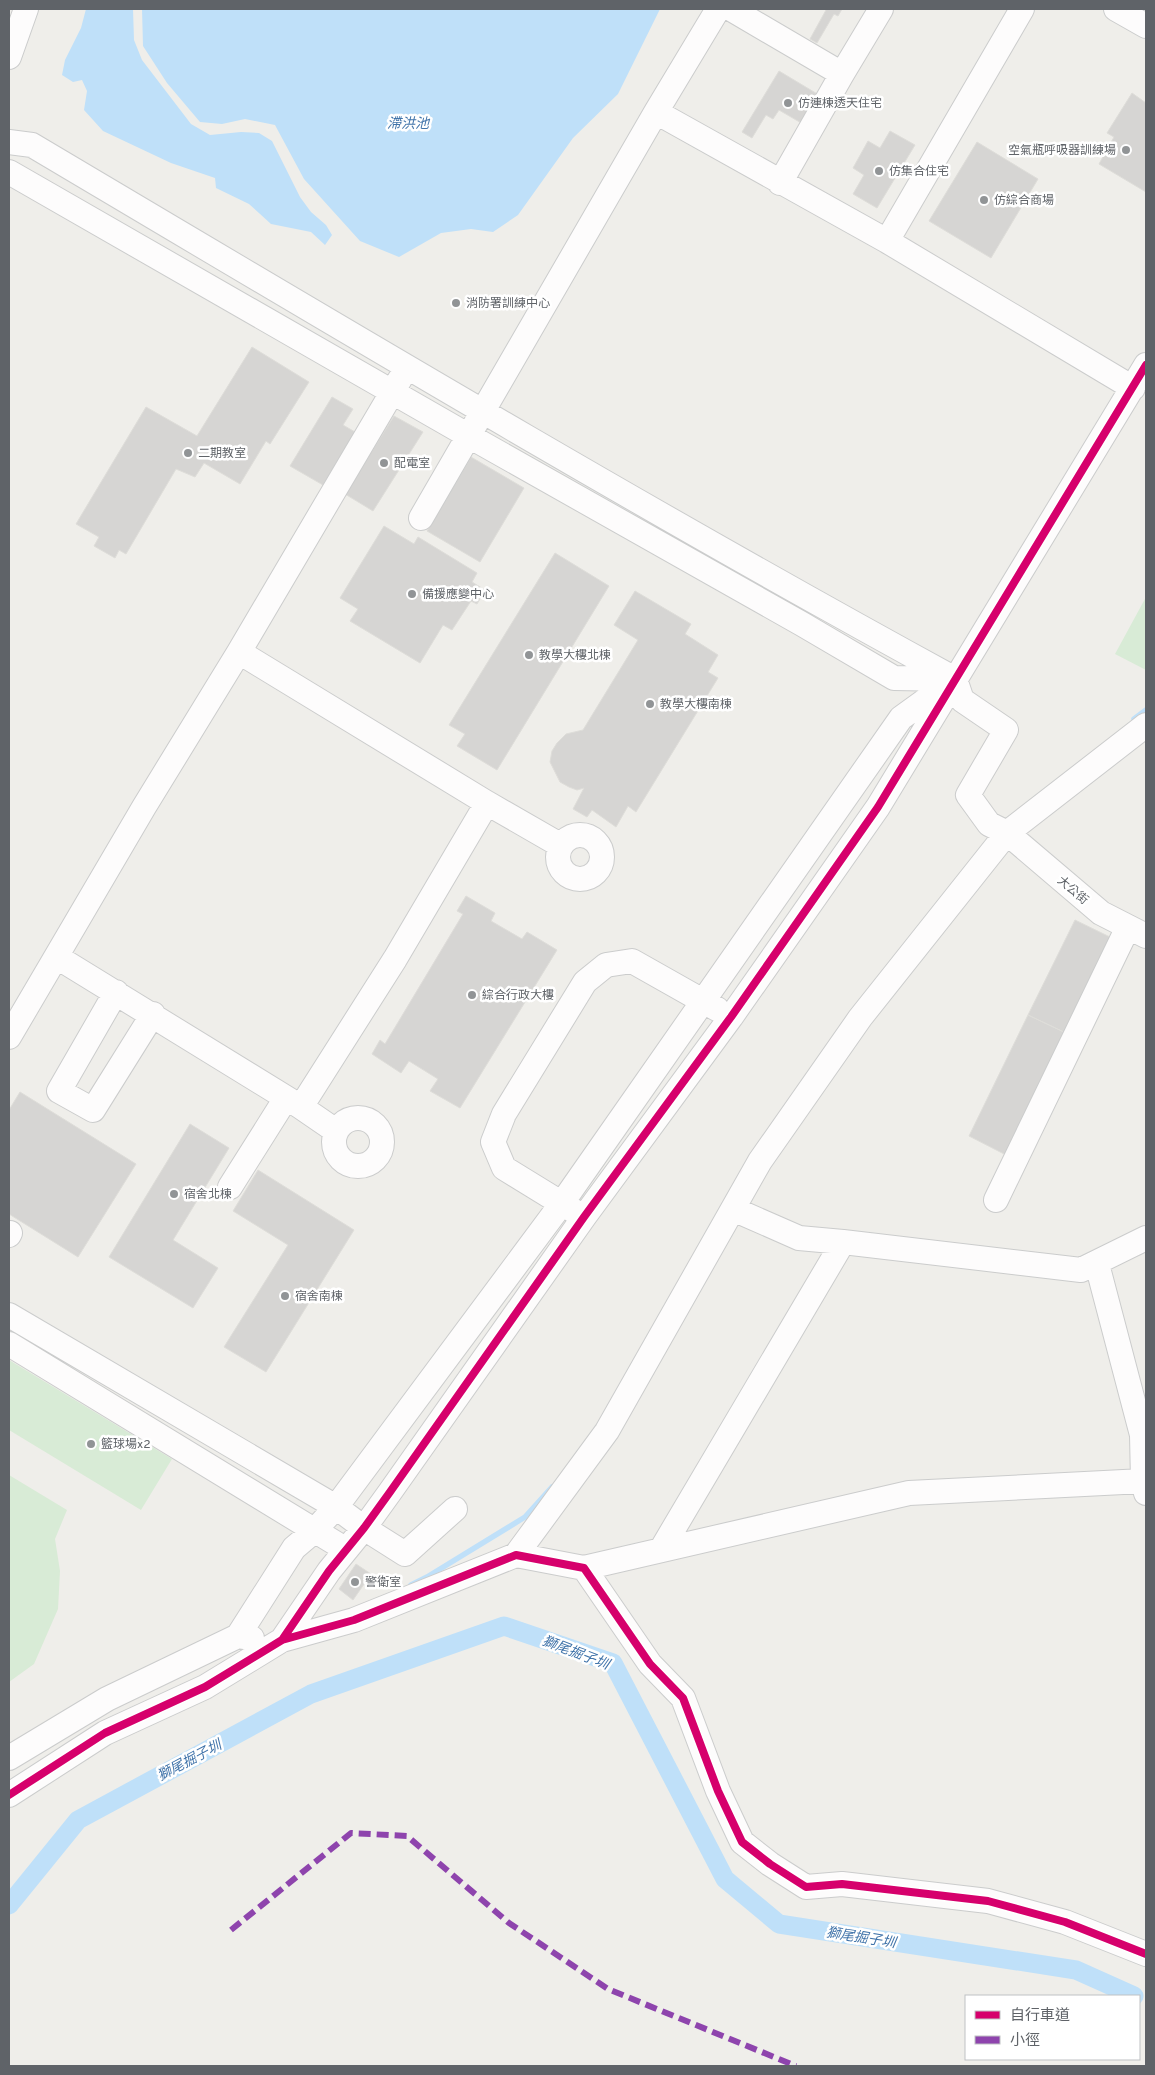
<svg xmlns="http://www.w3.org/2000/svg" width="1155" height="2075" font-family="Overpass,'Noto Sans TC',sans-serif">
	<style>
		.green { fill: #d8ebd6 }
		.water { fill: #bfe0f9 }
		.lines { fill: none; stroke-linecap: round; stroke-linejoin: round }
		.stream { stroke: #bfe0f9; stroke-width: 5.5 }
		.canal { stroke: #bfe0f9; stroke-width: 19 }
		.building { fill: #d6d5d3; stroke: #deddd9 }
		.minor-casing { stroke: #cbcccc; stroke-width: 26 }
		.minor { stroke: #fdfcfc; stroke-width: 24 }
		.quiet { stroke: #8e44ad; stroke-width: 6; stroke-dasharray: 12 6; stroke-linecap: butt }
		.cycleway-casing { stroke: #fff; stroke-width: 11 }
		.cycleway { stroke: #d6006c; stroke-width: 8 }
		.poi-dot { fill: #919496; stroke: #fff; stroke-width: 2 }
		.labels { text-anchor: middle; stroke-width: 5; stroke-linejoin: round; paint-order: stroke }
		.poi-label { font-size: 12px; fill: #5f6368; stroke: #fff; text-anchor: start }
		.street-label { font-size: 12px; fill: #5f6368; stroke: #fff }
		.water-label { font-size: 14px; font-style: italic; fill: #4174aa; stroke: #fff }
	</style>
	<rect width="100%" height="100%" fill="#efeeea"/>
	<!-- green -->
	<path class="green" d="M1146,597V670L1115,654Z
		M9,1360L172,1459L141,1510L9,1430Z
		M9,1475L67,1510L55,1539L60,1571L58,1609L34,1664L9,1682Z"/>
	<!-- water -->
	<path class="water" d="M86,9H133L134,40L142,60L191,124L210,135L241,132L259,133L272,141L300,197L311,212L326,225L332,235L325,245L311,232L271,224L249,204L216,188L215,178L171,163L103,131L84,110L87,91L82,80L73,82L62,75L65,60L81,28Z
		M142,9H660L618,94L573,138L518,215L493,232L471,229L441,233L399,257L360,241L304,179L275,125L245,119L222,124L200,122L167,83L143,46Z"/>
	<g class="lines">
		<!-- stream -->
		<path class="stream" d="M1134,719L1146,710
			M411,1585L427,1577L525,1517L552,1487"/>
		<!-- canal -->
		<path class="canal" d="M9,1905L78,1820L311,1694L504,1626L613,1663L725,1879L779,1924L1076,1970L1134,1996"/>
	</g>
	<!-- building -->
	<path class="building" d="M824,9H842L838,16L834,14L817,43L810,39L826,10Z
		M779,71L819,95L803,124L779,110L773,119L766,115L752,138L742,132Z
		M1132,93L1146,103V192L1099,164L1114,137L1107,133Z
		M890,131L915,145L877,208L853,194L864,175L853,168L868,141L880,148Z
		M977,142L1038,179L991,258L929,221Z
		M252,347L309,382L270,444L266,441L240,484L204,463L195,477L176,469L126,554L119,550L115,558L94,546L99,537L76,524L146,407L197,436Z
		M332,397L353,409L343,425L355,432L323,485L290,466Z
		M394,416L423,432L373,511L345,494Z
		M471,457L524,488L480,562L427,531Z
		M384,526L414,544L418,537L477,573L472,582L485,590L477,604L471,601L452,630L443,625L420,663L350,621L358,609L340,598Z
		M555,553L609,586L497,770L457,746L465,734L449,725Z
		M635,591L691,624L685,634L718,655L708,672L718,678L636,812L628,806L616,827L592,810L587,817L573,809L584,788L577,790L569,787L560,782L550,762L552,751L557,743L566,734L583,730L638,640L614,625Z
		M466,896L495,913L491,921L522,939L527,932L557,950L460,1108L430,1091L438,1079L409,1061L401,1073L372,1054L380,1040L385,1044L463,914L457,911Z
		M1075,920L1114,939L1068,1034L1028,1015Z
		M1028,1015L1068,1034L1008,1156L969,1136Z
		M20,1092L136,1164L78,1257L9,1214V1110Z
		M190,1124L229,1148L173,1240L218,1268L193,1308L109,1257Z
		M258,1170L354,1230L266,1372L224,1347L288,1245L233,1211Z
		M356,1564L371,1574L353,1600L339,1589Z"/>
	<g class="lines">
		<defs>
			<path id="minor" d="M731,9L842,74
				M1116,9L1146,26
				M9,57L26,9
				M656,112L887,241L1133,388
				M9,142L32,145C337,326 643,509 955,679L962,700L1006,730L968,795L989,824L1007,833L1101,913L1146,936
				M9,172L469,436L802,624L894,678L951,679
				M780,183L842,74L881,9
				M887,241L1022,9
				M421,518L656,112L718,9
				M239,652L487,803L560,845
				M558 857a22 22 0 1 1 44 0a22 22 0 1 1-44 0Z
				M57,957L301,1107L336,1131
				M116,992L59,1091L93,1110L153,1014
				M9,1037L144,807L239,652L400,379
				M301,1107L395,959L487,803
				M334 1142a24 24 0 1 1 48 0a24 24 0 1 1-48 0Z
				M230,1187L286,1098
				M996,1200L1128,927
				M733,1209L799,1238L843,1242L1081,1270L1146,1238
				M574,1211L504,1168L493,1142L504,1114L585,982L606,965L632,961L717,1009
				M9,1235L10,1233
				M1097,1264L1142,1435
				M9,1315L336,1507L364,1528L405,1554L455,1509
				M9,1344L345,1549
				M1146,1434L1142,1435L1143,1481L1146,1493
				M661,1550L843,1242
				M516,1555L607,1431L760,1161L860,1018L1007,833L1146,725
				M584,1568L909,1493L1143,1481
				M238,1636L294,1548L314,1531L336,1507L562,1203L901,718L948,684
				M282,1640L329,1571L364,1528L390,1492L584,1217L731,1017L878,807L1146,365
				M9,1758L107,1699L238,1636L252,1638
				M9,1795L105,1733L205,1687L282,1640L354,1620L516,1555L584,1568L650,1664L683,1698L718,1791L742,1842L770,1864L806,1887L842,1884L988,1901L1065,1922L1146,1954"/>
		</defs>
		<!-- minor casing -->
		<use href="#minor" class="minor-casing"/>
		<!-- minor -->
		<use href="#minor" class="minor"/>
		<!-- quiet -->
		<path class="quiet" d="M231,1930L351,1833L407,1836L509,1923L608,1989L796,2066"/>
		<defs>
			<path id="cycleway" d="M282,1640L329,1571L364,1528L390,1492L584,1217L731,1017L878,807L1146,365
				M9,1795L105,1733L205,1687L282,1640L354,1620L516,1555L584,1568L650,1664L683,1698L718,1791L742,1842L770,1864L806,1887L842,1884L988,1901L1065,1922L1146,1954"/>
		</defs>
		<!-- cycleway casing -->
		<use href="#cycleway" class="cycleway-casing"/>
		<!-- cycleway -->
		<use href="#cycleway" class="cycleway"/>
	</g>
	<!-- markers -->
	<g class="poi-dot">
		<circle cx="788" cy="103" r="5"/>
		<circle cx="1126" cy="150" r="5"/>
		<circle cx="879" cy="171" r="5"/>
		<circle cx="984" cy="200" r="5"/>
		<circle cx="456" cy="303" r="5"/>
		<circle cx="188" cy="453" r="5"/>
		<circle cx="384" cy="463" r="5"/>
		<circle cx="412" cy="594" r="5"/>
		<circle cx="529" cy="655" r="5"/>
		<circle cx="650" cy="704" r="5"/>
		<circle cx="472" cy="995" r="5"/>
		<circle cx="174" cy="1194" r="5"/>
		<circle cx="285" cy="1296" r="5"/>
		<circle cx="91" cy="1444" r="5"/>
		<circle cx="355" cy="1582" r="5"/>
	</g>
	<g class="labels">
		<!-- poi labels -->
		<g class="poi-label">
			<text x="798" y="107">仿連棟透天住宅</text>
			<text x="1116" y="154" text-anchor="end">空氣瓶呼吸器訓練場</text>
			<text x="889" y="175">仿集合住宅</text>
			<text x="994" y="204">仿綜合商場</text>
			<text x="466" y="307">消防署訓練中心</text>
			<text x="198" y="457">二期教室</text>
			<text x="394" y="467">配電室</text>
			<text x="422" y="598">備援應變中心</text>
			<text x="539" y="659">教學大樓北棟</text>
			<text x="660" y="708">教學大樓南棟</text>
			<text x="482" y="999">綜合行政大樓</text>
			<text x="184" y="1198">宿舍北棟</text>
			<text x="295" y="1300">宿舍南棟</text>
			<text x="101" y="1448">籃球場x2</text>
			<text x="365" y="1586">警衛室</text>
		</g>
		<!-- street labels -->
		<g class="street-label">
			<text transform="translate(1073 890) rotate(40)" y="4">大公街</text>
		</g>
		<!-- water labels -->
		<g class="water-label">
			<text x="408" y="128">滯洪池</text>
			<text transform="translate(576 1652) rotate(21)" y="5">獅尾掘子圳</text>
			<text transform="translate(189 1760) rotate(-28)" y="5">獅尾掘子圳</text>
			<text transform="translate(861 1937) rotate(9)" y="5">獅尾掘子圳</text>
		</g>
	</g>
	<!-- border -->
	<rect width="1155" height="2075" fill="none" stroke="#5f6368" stroke-width="20"/>
	<!-- legend -->
	<rect x="965" y="1995" width="175" height="65" fill="#ffffff" stroke="#bfc1c3"/>
	<rect x="975" y="2011" width="25" height="8" fill="#d6006c" stroke="#bfc1c3"/>
	<text x="1010" y="2020" font-size="15" fill="#5f6368">自行車道</text>
	<rect x="975" y="2036" width="25" height="8" fill="#8e44ad" stroke="#bfc1c3"/>
	<text x="1010" y="2045" font-size="15" fill="#5f6368">小徑</text>
</svg>
